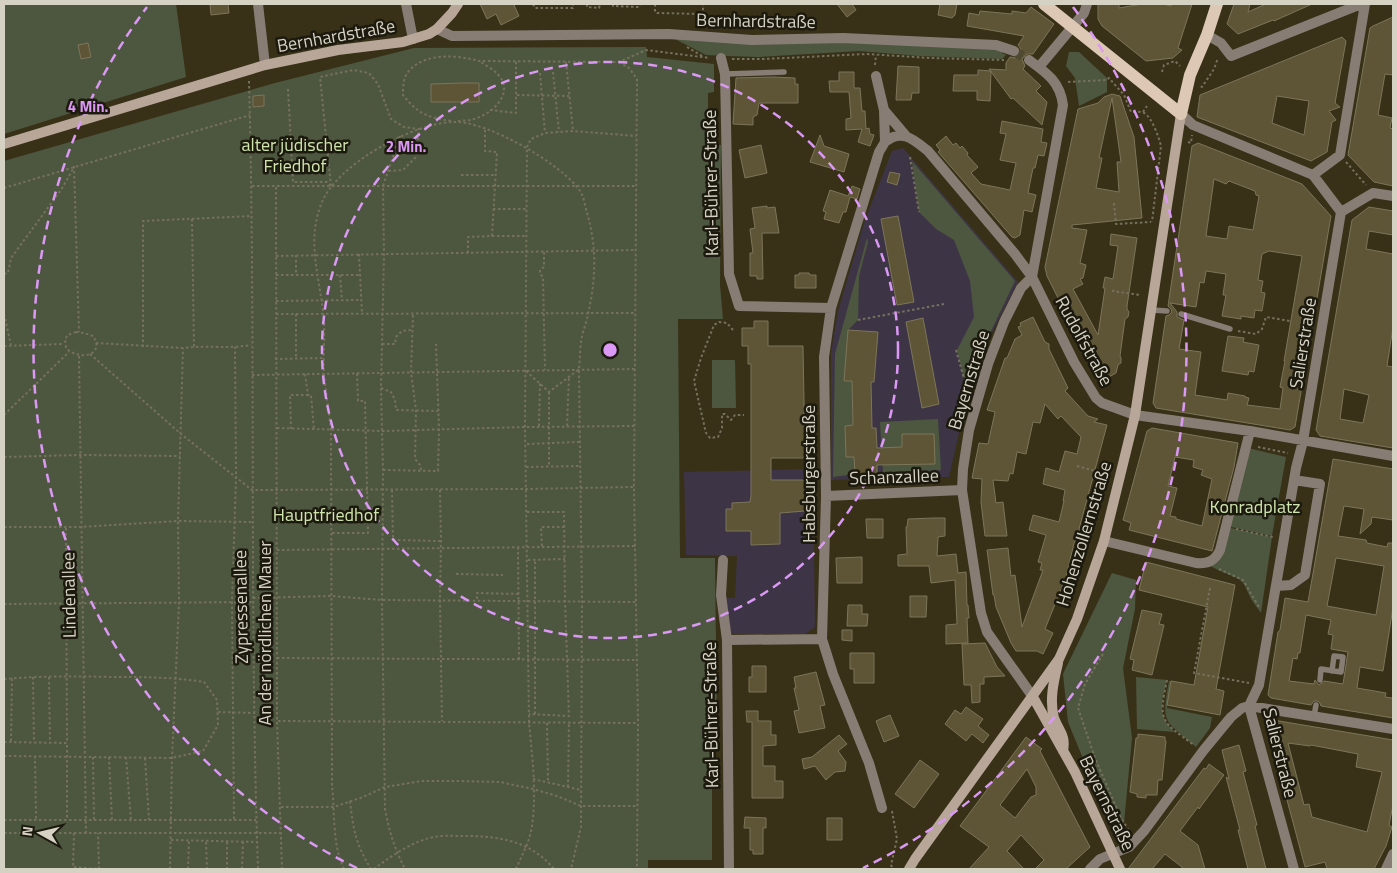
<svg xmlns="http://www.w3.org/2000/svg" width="1397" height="873" font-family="'Titillium Web',sans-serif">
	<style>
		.education { fill: #3d3546 }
		.green { fill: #4d573f }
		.building { fill: #5d5536; stroke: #7d755a; fill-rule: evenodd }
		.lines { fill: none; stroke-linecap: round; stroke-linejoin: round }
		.street-tunnel { stroke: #504932; stroke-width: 10; stroke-dasharray: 10 5; stroke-linecap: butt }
		.path { stroke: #76715c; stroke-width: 2; stroke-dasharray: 2.5 2.5; stroke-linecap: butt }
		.lane { stroke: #877d74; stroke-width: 5.5 }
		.street { stroke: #877d74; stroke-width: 10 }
		.secondary { stroke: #b8a799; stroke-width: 10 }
		.primary { stroke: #ddc8b5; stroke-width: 12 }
		.ring { fill: none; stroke: #db99f5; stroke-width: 2.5; stroke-dasharray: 9 6 }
		.labels { text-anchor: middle; stroke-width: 5; stroke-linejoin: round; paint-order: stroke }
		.street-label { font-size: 18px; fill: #d6d2c3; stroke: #1c190e }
		.park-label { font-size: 18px; fill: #cfe5ad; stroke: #1c190e }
		.centre { fill: #db99f5; stroke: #1c190e; stroke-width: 2.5 }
		.ring-label { font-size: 15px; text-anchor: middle; font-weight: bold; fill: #db99f5; stroke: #1c190e; stroke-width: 5; stroke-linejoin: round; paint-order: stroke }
	</style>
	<rect width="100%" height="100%" fill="#383118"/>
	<!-- education -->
	<path class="education" d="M903,148L1018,282L981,354L959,433L949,477L831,480V353L838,311L865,220L892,151Z
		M813,469L815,627L805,634H731L725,598H735L737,556L686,555L684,472Z"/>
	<!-- green -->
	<path class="green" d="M4,4H176L186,77L4,134Z
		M673,38L832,42L1002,49V53L1006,55L1002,59L920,56L859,51L759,57L728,56L706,55Z
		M646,47L647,57L714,64V92L708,93V145H721L720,285L723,319H678L680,558H715L717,731L712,732V860H648V869H4V161L275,83L414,48Z
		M1069,52H1079L1107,78V92L1079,106L1075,78L1066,66Z
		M912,161L1015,281L980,354L970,389L966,387L957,350L974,317L970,281L954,240L936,229L919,212Z
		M867,238L868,242L859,276L858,320L848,330L845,380L855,381L852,392L853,425L845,426L854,457L855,474L833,477L835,354Z
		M712,360H735L736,408H712Z
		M938,419L941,470L883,473L880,422Z
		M1248,448L1286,457L1272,536L1227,526Z
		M1226,527L1272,537L1261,613L1251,599L1244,584L1239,579L1218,570L1207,564L1214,561Z
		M1112,573L1136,580L1135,609L1123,668L1132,738L1124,823L1107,817L1068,722L1063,674Z
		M1136,677L1167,680C1162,701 1156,716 1175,732L1137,729Z
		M1169,681H1171L1167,708L1212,717L1210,728L1196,747C1164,719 1161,725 1169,681Z"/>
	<!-- building -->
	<path class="building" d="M210,4H228L229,13L211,15Z
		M480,4H517L514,5L519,16L501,25L496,14L487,19Z
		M837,4H852L856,10L847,17Z
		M940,4H957L955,15L952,18L938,15Z
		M1098,4H1119V8L1142,4H1163L1171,6L1172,4H1192L1178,48L1182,50L1173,58L1146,61L1102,26L1098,19Z
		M1234,4H1250L1248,12L1266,4H1312L1274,21L1273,20L1238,34L1227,24Z
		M1031,7L1054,24L1033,54H1027L1022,59L1025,66L1023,69L1041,86L1036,91L1047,102L1042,125L1013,98L1011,99L989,69L1006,70V63L1010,57L1016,58L1020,54L1021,49L1018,45L1024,36L967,26L969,13L979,15L980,11L1012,14V11L1026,13Z
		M1393,17V75L1385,74L1378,115L1392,118L1390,128L1393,129V186L1374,182L1348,155L1370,28L1373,26Z
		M1342,37L1346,41L1335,103L1340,107L1329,111L1336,120L1332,122L1327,152L1311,161L1197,117L1200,95ZM1277,96L1309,101L1304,135L1272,123Z
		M88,43L91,57L81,59L78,45Z
		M898,66L919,67V93H912L911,100H896Z
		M978,70L991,71L990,101L977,100V91H953L954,75H978Z
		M839,72H854V88H860L862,111H865L866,129L869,128L870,134L874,135L870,146L858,142L862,129L846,130V119L851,118L849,92H830L829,81H839Z
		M774,77L795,78V84H798V103H759L757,115L753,117V125L733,124L736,78Z
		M463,83H479V102H431V84Z
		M1112,94L1120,96L1134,137L1142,218L1072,225V228L1087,230L1080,263L1086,265L1083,278L1080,279L1083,284L1073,289L1098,335L1105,288H1103L1105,277L1113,279L1118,246L1110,245L1111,234L1137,238L1127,306V309L1129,312L1128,317L1125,319L1120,356L1121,358V363L1118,365L1116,373L1100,382L1047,276L1045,267L1078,109L1098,103L1104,97ZM1112,98L1121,162H1117L1119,192L1096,188L1102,158H1099Z
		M264,95V106L253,107V96Z
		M1002,121L1043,129L1041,142L1047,143L1044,156L1038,155L1035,168H1033L1028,193L1036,195L1032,212L1024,210L1020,235L1015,238L1012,237L952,168L938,152L940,150L936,145L946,136L953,145L956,143L960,148L962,146L968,153L967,155L978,167L971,173L981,184L1010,190L1016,163L1000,160L1006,134L1000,133Z
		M820,135L824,146L849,154L844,172L810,162Z
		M1198,143L1302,184L1331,216L1295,427L1290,430L1156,408L1153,403L1166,316L1169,315L1172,312L1171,309L1168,306L1192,146ZM1214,179L1226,184L1229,181L1255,191L1256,195L1259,196L1253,230L1229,226L1227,239L1206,236ZM1269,251L1302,256L1284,361H1285L1280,387L1283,388L1280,409L1247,405L1249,398L1245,397V396L1228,393L1227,400L1195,395L1201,352L1179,349L1184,320L1177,317V312L1170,303L1196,307L1200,282L1204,283L1206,271L1226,274L1223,295H1226L1222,316L1241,319V316L1254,318L1255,310L1262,311L1265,293L1261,292L1263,281L1258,280L1262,254Z
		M761,145L767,173L745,178L739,150Z
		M890,172L900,174L897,185L887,182Z
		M852,186L860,189L857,199L850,197L846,212H843L839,223L824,219L826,212L823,211L830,190L848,196Z
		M767,206V208L775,207L779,233H762L763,279H757V276H750V253H753L750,229L755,228L752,208Z
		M1369,207L1393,211V235L1369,231L1366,249L1393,254V327L1387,366L1393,367V448L1320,436L1316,430L1352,220ZM1344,389L1369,395L1363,423L1340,419Z
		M898,216L914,302L897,305L881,219Z
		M799,273H809L810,275H816V288H795V275H799Z
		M1033,317L1045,342L1049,344V349L1068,388L1065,391L1088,416L1098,419L1094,422L1107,425L1079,529L1083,534L1077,537L1074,543L1066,577L1045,629L1053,633L1043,654L1037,651H1016L1011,643L996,607L994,595H993L987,550L1008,548L1011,576L1015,575L1022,627L1043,570H1040L1042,563L1038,562L1046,535L1029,530L1033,515L1059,522L1064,501H1063L1065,490L1043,484L1046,468L1059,472L1065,451L1077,454L1081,437L1061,416L1058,419L1045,404L1040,423L1033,422L1026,454L1017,452L1013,474L1010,473L1008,481L993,480L996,503L1003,502L1007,536H985L981,502L982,479L972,478L979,443L988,444L995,412L987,410L1005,358H1007L1015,339L1022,335L1018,327L1021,326L1020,323Z
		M923,318L939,404L922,408L906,322Z
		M754,321H768V346H803L805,458H771V480H806L805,511L780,513V544L751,545V531H726V509H732V503L750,502L751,496V364H748V346H742V328H754Z
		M848,330L878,332L874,382H871L872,428H876L877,448L902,447V434H934L935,464L877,465V473L855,474L854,457H846L845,426L853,425L852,381H844Z
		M1228,336L1244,338L1243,342L1259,345L1254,372L1249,371L1248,375L1222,371Z
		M1152,428L1238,443L1234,467L1212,551L1129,530L1131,523L1123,520L1147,431ZM1175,457L1194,460L1193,467L1203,470L1201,475L1212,479L1202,526L1176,519V517L1170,516L1177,488L1168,486Z
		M1333,459L1393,469V520L1372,517L1371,524L1360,534L1364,509L1344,506L1338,536L1366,540L1367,543L1387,547L1388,543H1393V607L1383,671L1360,667L1357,688L1386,693L1385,697L1392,698L1393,699V718L1321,706L1320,703L1317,701H1314L1311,705L1271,698L1268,695L1278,632L1280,630L1285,598L1308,602ZM1336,558L1384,566L1376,615L1327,606ZM1306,615L1331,620L1328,634L1333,635L1331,649L1348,652L1343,684L1324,681L1319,685L1315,680L1314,684L1289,681L1293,658L1297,659L1298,653H1300Z
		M934,518H945V536L938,537L937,556L956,554L958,573L966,572L967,605H968L969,618H967L968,643L946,644V625L957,624L955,580L931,583L929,566H898V555L907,554L906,527H907L908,519Z
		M866,519H883V538H867Z
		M862,557V583H837L836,558Z
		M1146,562L1235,585L1216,689L1224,691L1220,715L1167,705L1171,681L1194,685L1208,607L1139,590Z
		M910,596H927L926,617H910Z
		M848,605H862V614H868L867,626H847Z
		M1142,610L1162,614L1159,624L1164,625L1152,675L1132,670L1134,660L1130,659Z
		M842,630H852V641L842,640Z
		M985,643L997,667L1005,676L984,677V684H980V702L972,703L971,685H964L962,644Z
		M850,653H874V683H854V669H850Z
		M752,666H766V692H749V677H752Z
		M816,672L825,705L820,706L825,728L799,733L794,711L799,710L794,688H796L794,677Z
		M966,707L983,719L978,726L989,735L983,743L972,734L966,741L945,724L955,710L961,714Z
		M746,711H758V721H771V735H776V745L763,746V766H775V781H783V798H752V722H747Z
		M890,715L899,736L884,742L876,721Z
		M1273,720L1393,740V805L1389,825L1392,827L1386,846L1374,869H1327L1325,862L1305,867L1276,759L1270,733ZM1288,743L1310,746L1311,745L1358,754L1356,767L1382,772L1367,832L1312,817L1309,804L1304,805Z
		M1138,734L1165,737V741H1166L1162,780H1158L1157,795H1146V798L1137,797V794L1130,792L1136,738H1138Z
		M839,735L847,744L838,751L846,762L845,771L835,772L826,780L815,766L804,769L802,759L812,757Z
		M1026,737L1042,749L1040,751L1090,847L1066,869H1035L1044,860L1021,835L1007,851L1024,869H969L989,847L960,826ZM1027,769L1036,787V795L1031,797L1015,818L1000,805Z
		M1239,745L1246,771L1243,772L1257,825L1255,826L1266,869H1248L1238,830H1240L1226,777L1229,779L1222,750Z
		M920,760L939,774L914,808L895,794Z
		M1209,764L1224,775L1199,809L1198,807L1180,831L1198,845L1205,869H1183L1182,867L1165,854L1152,869H1128L1204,768L1206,769Z
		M745,817L766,818V828H763V854H753V850H750V828H744Z
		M827,818H842V840H827Z"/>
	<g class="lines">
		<!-- street-tunnel -->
		<path class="street-tunnel" d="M1014,51L1029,60"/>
		<!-- path -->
		<path class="path" d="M533,4L535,8H573V4
			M587,4V7L599,8L600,4
			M613,4V6L639,7L640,4H655
			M655,4V12L657,13L703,14V4
			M687,47L704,57
			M732,59H764L867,54L930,58L1004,60
			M566,62L573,131
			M619,62L629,68L637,79L634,487L638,723L637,869
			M875,65L876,55
			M553,72L559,132
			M1162,72L1164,65L1175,61L1180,66
			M540,73L545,133
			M249,81C256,344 249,607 258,869
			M1068,82L1107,80L1109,78L1124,95L1131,112C1135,112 1140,111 1144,113C1152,117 1159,138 1161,146L1152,222
			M1201,86L1202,87L1214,69L1218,58
			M288,89L293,182H327L331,186
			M517,95L569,96
			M490,110L516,113V61
			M1143,112L1147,106
			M451,121C427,117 418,114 403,95C403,87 403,79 408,72C424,52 458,55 479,61L619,62L646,50L710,58
			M458,121C463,120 469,121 474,119C489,115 509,99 503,82C499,72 487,66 479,61
			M400,136L383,186L384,254L381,388L383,470L382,600L385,809C389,831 395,850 405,869
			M1188,142L1191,143L1192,135
			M272,144H291
			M910,157L919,212
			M1346,162L1366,185
			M74,166L79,332
			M461,175H495
			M252,186H636
			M331,186L320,77L353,70L369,73L378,84L391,119L404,127L419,129L416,157L403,170L389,171
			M276,187L277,720L282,869
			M4,188L250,115
			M1114,203L1116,224L1151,222
			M493,209H526
			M192,219L194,347
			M492,236H525
			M544,252V267L540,270V274L543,277L545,370
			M468,253V237L492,236L497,152L485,151V130
			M359,254L362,314
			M296,255V275
			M276,256L635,250
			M4,274L8,273L11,258L61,190L73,169
			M276,275H360
			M340,275L342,301
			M1114,290L1113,291L1140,295
			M276,301L361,300
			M4,314L11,345
			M276,314L635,313
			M296,314V359
			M413,315L411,372L416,410L415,459L420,465L421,470
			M858,320L944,304
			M733,330L727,323L719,322L714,325L701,358L694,381L706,433L710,438L718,437L722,428V414H725L731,420L735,415H744
			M1238,331L1256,334L1262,329L1266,317L1290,321
			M76,332L84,333L93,336C106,356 78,361 66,348L65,339L68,335Z
			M96,343L183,348C206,345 228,349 251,345
			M382,344H395L396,337L402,331L412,330
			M4,346L64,344
			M143,347V221L252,216
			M956,350L968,393
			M90,354L181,434L252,490L527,489L634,487
			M79,356L86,833
			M275,359L324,358
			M526,371L549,392L578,370
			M305,374L308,395H311L314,430
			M252,375L635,369
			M381,388L391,392L395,400L396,410L438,411
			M549,392V467
			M4,415L69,352
			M539,426L540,383
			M567,426L569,376
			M277,428L383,431L525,427L634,426
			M291,429L290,395H308
			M527,444L579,442
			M1258,447L1288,453
			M4,457L80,455L180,456
			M1077,466L1106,474
			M526,467L579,466
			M383,470L438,471L439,429L436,344
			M392,490L393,540L441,541
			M440,490L441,541L440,600L442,721
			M527,512H564L565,601L569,716L529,714
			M4,527H80L178,521L253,522
			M66,528L67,743
			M1236,529L1273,537
			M332,533H368L365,401H358L357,373
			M542,546L541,527H565
			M518,547L519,660
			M277,550L635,546
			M528,560L565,559
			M1219,569L1243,580L1260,609
			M456,574L503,575
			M1210,588L1194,673L1249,683
			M253,598L331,596L382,600L636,602
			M477,599V593L519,594
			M4,604L253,602
			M1103,654L1085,684L1078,708L1095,758L1120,816L1130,832
			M277,658L637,660
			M33,677L34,742
			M49,677L50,742
			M4,679C40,676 75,676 112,677C143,677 173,677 204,682L217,700L218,725L203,751L172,758L4,756
			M1167,680C1158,722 1161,721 1194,745
			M218,712L255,713
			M535,714V560
			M278,721L638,723
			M547,723L548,783
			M11,741L12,678
			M4,742L67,743V820
			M35,756L36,820
			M93,757L94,820
			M109,757L112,820
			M126,757L131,820
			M145,758L149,820
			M533,779L581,790
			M568,787L569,722
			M350,801C353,829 356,845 371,869
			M281,807H334L363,797L385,787L422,781H457L500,782L533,789L557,796L581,806H637
			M892,811L897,839L891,865L893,869
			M234,819L232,601L236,479L235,347
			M4,820H256
			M4,833H281
			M74,833L73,867L99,869L98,833
			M171,840L257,842
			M206,842L207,869
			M227,842V869
			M170,869L172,758L179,603L178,521L183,348
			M188,869L189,840
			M242,869L243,842
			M344,869C332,845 335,812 332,786L331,430C329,412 326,393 324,374C323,356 325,338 324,321C321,280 305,242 322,202C338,164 413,123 453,122C486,120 562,164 580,191C584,197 585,206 587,213C597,246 596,280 588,314C587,321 584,328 582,336C580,346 580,358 579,369L582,602L581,827L571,869
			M374,869C391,856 413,841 434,837C444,835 455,836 465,836C499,836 531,841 554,869
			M516,869C522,855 530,841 532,826C537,792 532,756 529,722L525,427L527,147L531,139L545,133L573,131L636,136"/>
		<!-- lane -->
		<path class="lane" d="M725,74L784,72
			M1152,310L1167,311
			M1181,314L1230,329
			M1320,680L1321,669L1341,672L1343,657L1334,656L1332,671
			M1314,716L1316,705"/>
		<!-- street -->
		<path class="street" d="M258,4L265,65
			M406,4L413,39
			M437,29L452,36L669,34L752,40L843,38L996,45L1014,51
			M1207,35L1221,43L1231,56L1361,4
			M721,58L725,74L729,274L739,306L831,308
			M1029,60C1047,73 1060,82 1063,105L1032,277L1021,288L1004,322L988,364L969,430L963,469L962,490L981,613L987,632L1033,697
			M1039,67L1084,13L1087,4
			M876,76L884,110L885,142L879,152L831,308L824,357L826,496L822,639L833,674L869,763L882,808
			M884,110L906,136
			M1181,114L1193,125L1313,175L1341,212
			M885,142C902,128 914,140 928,151L1015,254L1032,277L1074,362L1096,398L1102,403L1135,415L1250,431L1393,456
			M1313,175L1340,155L1365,4
			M1341,212L1373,193L1393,196
			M826,496L962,490
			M1104,541L1196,563C1208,564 1215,561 1220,550L1250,431
			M723,560L721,595L727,640L729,869
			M1276,586L1291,585L1305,575L1320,484L1294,480
			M727,640L822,639
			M1090,869L1100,859L1129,847L1144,831L1203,751L1231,717L1242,708L1249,706L1393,729
			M1294,869L1249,706L1259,685L1296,468L1303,441L1341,212
			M1386,869L1393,854"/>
		<!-- secondary -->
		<path class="secondary" d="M4,144L265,65L338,50L403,42L429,34L437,29L452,13L458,4
			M1058,663C1054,680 1049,700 1054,718C1059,732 1066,734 1063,751
			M1033,697L1075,772L1120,869
			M909,869L915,859L1059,659L1077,619L1104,541L1135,415L1181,114"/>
		<!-- primary -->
		<path class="primary" d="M1044,4L1181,114L1190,75L1207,35L1217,4"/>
	</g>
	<!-- distance rings -->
	<g class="ring">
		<circle cx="610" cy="350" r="288"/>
		<path d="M357 868A576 576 0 0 1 147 7M1073 7A576 576 0 0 1 863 868"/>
	</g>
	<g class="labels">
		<!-- street labels -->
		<g class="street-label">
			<text transform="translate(756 21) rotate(1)" y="6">Bernhardstraße</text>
			<text transform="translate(336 36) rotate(-10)" y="6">Bernhardstraße</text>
			<text transform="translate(711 183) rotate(-91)" y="6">Karl-Bührer-Straße</text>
			<text transform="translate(1084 341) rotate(61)" y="6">Rudolfstraße</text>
			<text transform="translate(1303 343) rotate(-81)" y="6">Salierstraße</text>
			<text transform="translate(969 380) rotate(-73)" y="6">Bayernstraße</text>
			<text transform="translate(809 474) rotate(-90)" y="6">Habsburgerstraße</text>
			<text transform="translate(894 477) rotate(-2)" y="6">Schanzallee</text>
			<text transform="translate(1084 534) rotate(-73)" y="6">Hohenzollernstraße</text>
			<text transform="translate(69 595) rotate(-91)" y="6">Lindenallee</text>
			<text transform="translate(241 607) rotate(-91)" y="6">Zypressenallee</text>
			<text transform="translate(265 633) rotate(-90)" y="6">An der nördlichen Mauer</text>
			<text transform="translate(711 715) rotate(-91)" y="6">Karl-Bührer-Straße</text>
			<text transform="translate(1280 753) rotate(76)" y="6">Salierstraße</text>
			<text transform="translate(1107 803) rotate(64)" y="6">Bayernstraße</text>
		</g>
		<!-- park labels -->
		<g class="park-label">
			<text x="295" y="151">alter jüdischer<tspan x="295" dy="21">Friedhof</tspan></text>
			<text x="1255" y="513">Konradplatz</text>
			<text x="326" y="521">Hauptfriedhof</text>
		</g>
	</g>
	<circle cx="610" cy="350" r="8" class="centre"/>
	<g class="ring-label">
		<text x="88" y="112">4 Min.</text>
		<text x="406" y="152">2 Min.</text>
	</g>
	<!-- border -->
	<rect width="1397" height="873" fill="none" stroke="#d6d2c3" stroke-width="10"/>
	<!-- north arrow -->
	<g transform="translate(40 833) rotate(278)" stroke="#1c190e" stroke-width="4" paint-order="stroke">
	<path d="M0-4L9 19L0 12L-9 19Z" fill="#d6d2c3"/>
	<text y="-8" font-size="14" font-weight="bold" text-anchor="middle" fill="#d6d2c3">N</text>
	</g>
</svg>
